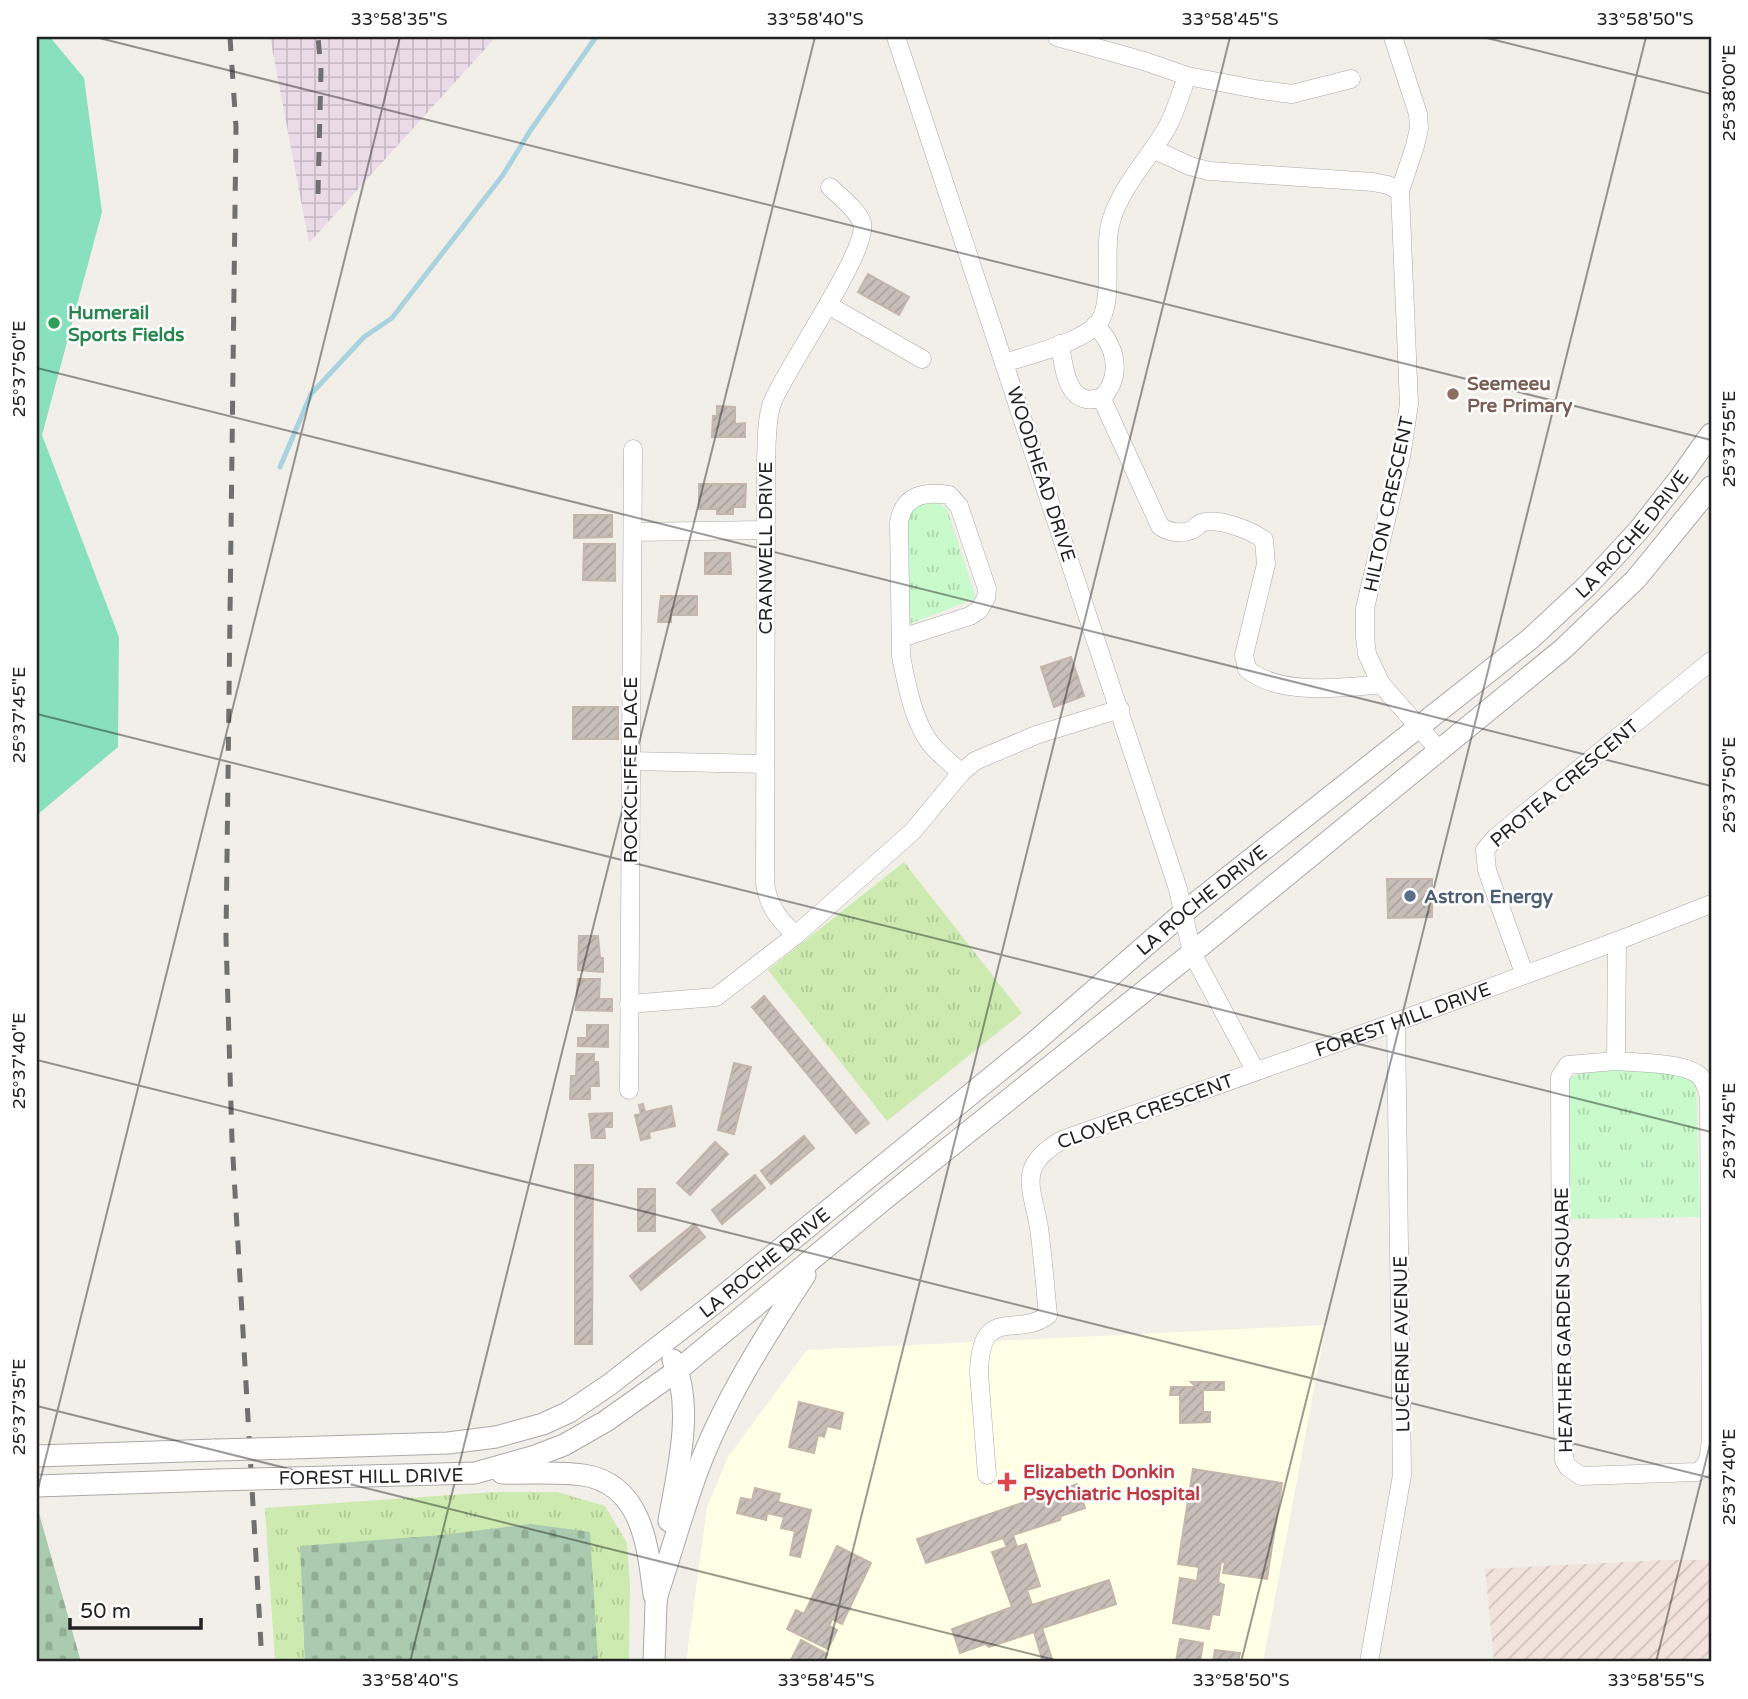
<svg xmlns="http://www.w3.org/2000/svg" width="1748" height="1699" font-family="'Varela Round',sans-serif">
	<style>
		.industrial { fill: url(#industrial-grid) }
		.education { fill: #ffffe5 }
		.military { fill: url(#military-furrows) }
		.grass { fill: url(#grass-tufts) }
		.cemetery { fill: url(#cemetery-stones) }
		.park { fill: url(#park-tufts) }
		.pitch { fill: #88e0be }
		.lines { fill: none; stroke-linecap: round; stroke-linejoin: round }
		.stream { stroke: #aad3df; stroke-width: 5 }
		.building { fill: url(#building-hatch); stroke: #c4b6ab; stroke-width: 2 }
		.minor-casing { stroke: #a9a9a9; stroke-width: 19 }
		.tertiary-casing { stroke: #a9a9a9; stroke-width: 23 }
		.minor { stroke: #fff; stroke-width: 18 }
		.tertiary { stroke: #fff; stroke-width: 21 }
		.rail { stroke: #707070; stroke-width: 5; stroke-dasharray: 14 14; stroke-linecap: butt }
		.tertiary-bridge-casing { stroke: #a9a9a9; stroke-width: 23; stroke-linecap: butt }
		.tertiary-bridge { stroke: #fff; stroke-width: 21 }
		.ticks { fill: none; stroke: #222; stroke-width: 2; stroke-opacity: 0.45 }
		.leisure-dot { fill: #2e9e5b; stroke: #fff; stroke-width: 2.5 }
		.education-dot { fill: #8d6e63; stroke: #fff; stroke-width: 2.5 }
		.service-dot { fill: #5c6f8a; stroke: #fff; stroke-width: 2.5 }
		.health-dot { fill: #e0444e; stroke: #fff; stroke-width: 2.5 }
		.labels { text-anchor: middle; stroke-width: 5; stroke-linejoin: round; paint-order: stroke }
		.leisure-label { font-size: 19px; font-weight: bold; fill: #27864d; stroke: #fff; text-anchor: start }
		.education-label { font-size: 19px; font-weight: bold; fill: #785e54; stroke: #fff; text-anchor: start }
		.street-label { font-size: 19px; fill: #222; stroke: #fff }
		.service-label { font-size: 19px; font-weight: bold; fill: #4e5e75; stroke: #fff; text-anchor: start }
		.health-label { font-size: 19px; font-weight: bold; fill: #be3a42; stroke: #fff; text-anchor: start }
		.neatline { fill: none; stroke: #222; stroke-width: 2.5 }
		.ticks-label { font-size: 18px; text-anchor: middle; fill: #222 }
	</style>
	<defs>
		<pattern id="industrial-grid" width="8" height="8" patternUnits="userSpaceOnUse" patternTransform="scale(1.75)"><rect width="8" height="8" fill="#ebdbe8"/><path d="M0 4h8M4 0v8" fill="none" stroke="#c9bcc7"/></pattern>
		<pattern id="military-furrows" width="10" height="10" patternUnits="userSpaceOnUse" patternTransform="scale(1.75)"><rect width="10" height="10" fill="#f3e3dd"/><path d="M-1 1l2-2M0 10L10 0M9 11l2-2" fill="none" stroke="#d0c2bd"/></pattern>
		<pattern id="grass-tufts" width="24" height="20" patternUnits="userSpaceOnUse" patternTransform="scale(1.75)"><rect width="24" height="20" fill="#cdebb0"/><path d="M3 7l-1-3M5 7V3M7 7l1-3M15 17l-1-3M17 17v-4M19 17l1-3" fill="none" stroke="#b0c997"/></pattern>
		<pattern id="cemetery-stones" width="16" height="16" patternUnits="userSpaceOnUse" patternTransform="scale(1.75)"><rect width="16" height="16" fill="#aacbaf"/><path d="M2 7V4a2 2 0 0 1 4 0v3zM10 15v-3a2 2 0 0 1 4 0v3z" fill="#92ae96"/></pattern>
		<pattern id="park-tufts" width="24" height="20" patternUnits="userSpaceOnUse" patternTransform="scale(1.75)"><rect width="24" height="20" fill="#c8facc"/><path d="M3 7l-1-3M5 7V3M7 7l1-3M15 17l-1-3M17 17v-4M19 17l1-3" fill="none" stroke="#acd6af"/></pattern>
		<pattern id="building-hatch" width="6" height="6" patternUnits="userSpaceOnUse" patternTransform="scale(1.75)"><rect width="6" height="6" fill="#c7bfb8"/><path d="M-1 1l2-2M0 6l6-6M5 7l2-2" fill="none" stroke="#aba49e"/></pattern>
	</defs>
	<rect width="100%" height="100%" fill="#f2efe9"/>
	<!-- industrial -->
	<path class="industrial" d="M270,37H496L309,243Z"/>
	<!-- education -->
	<path class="education" d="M1326,1325L1263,1662H686L707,1507L728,1457L807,1350Z"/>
	<!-- military -->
	<path class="military" d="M1666,1560H1711V1662H1494L1485,1569Z"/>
	<!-- grass -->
	<path class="grass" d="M904,862L1022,1013L887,1121L768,970Z
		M494,1492H557L605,1506L627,1543L630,1584L629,1662H275L265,1508Z"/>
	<!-- cemetery -->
	<path class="cemetery" d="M37,1506L81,1662H37Z
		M531,1524L590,1532L598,1662H305L300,1546L442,1535Z"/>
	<!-- park -->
	<path class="park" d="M935,500L947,509L976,598L907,625L906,510Z
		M1615,1065L1696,1078L1700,1217L1563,1219L1564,1078Z"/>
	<!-- pitch -->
	<path class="pitch" d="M37,37H50L84,78L102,212L42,435L119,637L118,747L37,815Z"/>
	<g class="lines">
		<!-- stream -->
		<path class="stream" d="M280,467L311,394L364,337L392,318L503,175L530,131L596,37"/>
	</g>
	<!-- building -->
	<path class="building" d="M868,274L909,297L899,315L858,292Z
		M717,406L735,407V424L745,423V437H712L713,416H717Z
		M699,484H746L745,507H733V514H717V509H699Z
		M574,515H612V537L574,538Z
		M584,544H615V581L583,580Z
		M705,553H730L731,574H705Z
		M661,596H697V615H671V622H658Z
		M1071,657L1084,696L1054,707L1041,667Z
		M573,707H618V739H573Z
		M1387,879H1432V917L1388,918Z
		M579,936H598L600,958H603V972L578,970Z
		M578,979H600L599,999H612V1011L576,1010Z
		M764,996L869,1123L856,1133L752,1007Z
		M587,1025H608V1047L578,1046V1038H587Z
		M577,1054H594V1062H598L599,1086H590V1099H570L571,1076H576Z
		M734,1063L751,1067L734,1134L718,1130Z
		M643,1104L645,1112L671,1106L675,1126L649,1132L650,1138L641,1140L635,1115L641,1114L639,1105Z
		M612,1113V1127H604L605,1138H592L589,1114Z
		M804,1136L814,1148L771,1184L761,1171Z
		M715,1142L728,1154L690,1195L677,1183Z
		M575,1165H593L592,1344H575Z
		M755,1175L765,1188L722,1224L712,1210Z
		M638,1189H655V1231H638Z
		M694,1224L705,1237L641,1290L630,1276Z
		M1191,1382H1224V1390H1203V1412H1210V1422L1180,1423V1395H1170L1171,1387H1196Z
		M799,1402L843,1413L840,1429L827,1426L824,1437L818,1435L814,1453L789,1447Z
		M1193,1469L1282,1483L1267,1579L1223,1573L1225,1562H1221L1218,1582L1224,1585L1219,1615L1212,1614L1209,1629L1173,1623L1180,1578L1197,1581L1199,1567L1178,1564Z
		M1077,1484L1085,1508L1061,1516L1060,1520L1013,1535L1017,1547L1026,1544L1040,1586L1027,1590L1032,1605L1109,1580L1116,1604L1042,1628L1053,1662H1043L1034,1632L989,1647L985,1644L960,1653L952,1629L1012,1607L992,1552L1007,1547L1003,1538L926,1563L917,1539Z
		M755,1488L780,1494L778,1502L811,1510L800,1557L790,1555L795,1531L781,1528L784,1517L767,1513L766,1520L737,1513L741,1498L752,1500Z
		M837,1546L871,1563L842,1624L832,1619L829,1626L837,1630L828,1649L787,1629L796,1610L804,1614Z
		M1180,1639L1203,1643L1200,1662H1176Z
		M801,1640L827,1654L823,1662H790Z
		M1215,1650L1240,1653L1238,1662H1213Z"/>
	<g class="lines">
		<defs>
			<g id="minor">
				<path d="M896,37L1178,889L1192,953L1255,1070"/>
				<path d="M1057,37L1144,61L1187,76L1261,90L1292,94L1351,79"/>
				<path d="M1393,37L1418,114L1419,128L1415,146L1400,191L1409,404L1401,457L1365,608V637L1367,654L1381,684L1439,750"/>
				<path d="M1153,149L1190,166L1209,171L1373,182L1388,185L1400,191"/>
				<path d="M828,305L922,359"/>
				<path d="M1060,344C1064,368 1067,412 1104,396C1123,372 1115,345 1095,325"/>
				<path d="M1004,363C1028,355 1089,341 1101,319C1114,294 1102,247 1112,218C1123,184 1151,156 1168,126C1176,110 1181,93 1187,76"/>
				<path d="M1101,397L1160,526C1169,533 1182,534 1192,530C1195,528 1198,525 1201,523C1217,517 1251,530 1264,540L1266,564L1244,655L1247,669C1279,696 1343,688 1381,684"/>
				<path d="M633,532L765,530"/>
				<path d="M901,638L970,616L979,610L986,598L987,589L959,506L949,495C924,491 903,495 899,523L901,656C906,682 912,714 926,737C934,751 949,761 961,773"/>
				<path d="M630,761L765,764"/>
				<path d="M796,935C779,920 768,906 765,883L766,461C767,442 766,421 772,403C785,369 870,249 862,223C857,209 840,197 830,187"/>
				<path d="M1524,973L1487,870L1485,850L1496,837L1711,661"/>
				<path d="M629,1004L716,997L796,935L913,831L961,773L975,761L1036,735L1120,709"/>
				<path d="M1616,1061L1568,1065L1560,1077L1561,1356L1564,1460L1568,1467L1581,1476L1697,1472C1711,1465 1710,1449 1711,1435L1709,1097C1707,1089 1705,1082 1700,1076C1685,1062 1637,1063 1616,1061L1617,941"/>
				<path d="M629,1090L633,449"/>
				<path id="s1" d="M987,1475L979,1373C980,1303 1018,1339 1048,1315C1045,1286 1043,1257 1039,1228C1032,1186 1016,1167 1062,1140L1396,1022L1617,941L1711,904"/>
				<path d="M1369,1662L1402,1475L1396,1022"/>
			</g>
			<g id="tertiary">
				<path id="s2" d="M292,1448L448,1443L496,1437L543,1424L569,1412L609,1385L712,1305L1036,1041L1183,913L1530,639L1587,586L1638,531L1679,479L1711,434"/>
				<path d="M37,1456L215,1450"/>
				<path d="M502,1473C529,1474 557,1471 583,1475C643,1484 648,1548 654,1595"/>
				<path d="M292,1478L475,1473L535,1456L564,1445L606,1421L678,1370L882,1201L1192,953L1563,649L1636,579L1711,487"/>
				<path d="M37,1486L216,1480"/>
				<path d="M669,1521C677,1473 695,1407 673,1360"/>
				<path d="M657,1595C671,1554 682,1513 697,1472C723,1402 764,1338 805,1275"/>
				<path d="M654,1662L656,1604L659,1581"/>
			</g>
		</defs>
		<!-- minor casing -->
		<use href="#minor" class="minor-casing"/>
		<!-- tertiary casing -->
		<use href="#tertiary" class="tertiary-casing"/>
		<!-- minor -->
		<use href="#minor" class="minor"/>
		<!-- tertiary -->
		<use href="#tertiary" class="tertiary"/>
		<!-- rail -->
		<path class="rail" d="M230,37L236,127L226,938L232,1140L262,1662
			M318,194L321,71L318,37"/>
		<defs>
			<path id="tertiary-bridge" d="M215,1450L292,1448
				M216,1480L292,1478"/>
		</defs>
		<!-- tertiary-bridge casing -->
		<use href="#tertiary-bridge" class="tertiary-bridge-casing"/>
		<!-- tertiary-bridge -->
		<use href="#tertiary-bridge" class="tertiary-bridge"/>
	</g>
	<!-- ticks -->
	<path class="ticks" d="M95,37L1711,440M1483,37L1711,94M37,368L1711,786M37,714L1711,1132M37,1060L1711,1478M37,1406L1063,1662M37,1493L400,37M410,1662L815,37M825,1662L1230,37M1241,1662L1646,37M1656,1662L1711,1440"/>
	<!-- markers -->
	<circle class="leisure-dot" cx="54" cy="323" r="7"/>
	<circle class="education-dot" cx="1453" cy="394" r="7"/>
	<circle class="service-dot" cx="1410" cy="896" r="7"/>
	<path class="health-dot" d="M1003.5 1471.5h7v7h7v7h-7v7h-7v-7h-7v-7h7z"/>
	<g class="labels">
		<!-- leisure labels -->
		<g class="leisure-label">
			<text x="68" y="319">Humerail<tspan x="68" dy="22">Sports Fields</tspan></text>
		</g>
		<!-- education labels -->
		<g class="education-label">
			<text x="1467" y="390">Seemeeu<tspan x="1467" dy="22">Pre Primary</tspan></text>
		</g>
		<!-- street labels -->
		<g class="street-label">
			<text transform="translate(1042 474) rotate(72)" y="7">WOODHEAD DRIVE</text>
			<text transform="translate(1388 504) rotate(-78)" y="7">HILTON CRESCENT</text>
			<text dy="7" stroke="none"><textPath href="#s2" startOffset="1662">LA ROCHE DRIVE</textPath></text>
			<text transform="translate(765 548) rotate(-90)" y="7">CRANWELL DRIVE</text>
			<text transform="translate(630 770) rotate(-90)" y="7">ROCKCLIFFE PLACE</text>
			<text transform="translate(1564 783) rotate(-40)" y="7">PROTEA CRESCENT</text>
			<text dy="7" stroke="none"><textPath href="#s2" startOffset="1096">LA ROCHE DRIVE</textPath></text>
			<text dy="7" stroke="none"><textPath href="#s1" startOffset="758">FOREST HILL DRIVE</textPath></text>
			<text transform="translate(1145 1111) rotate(-20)" y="7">CLOVER CRESCENT</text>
			<text dy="7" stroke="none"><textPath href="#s2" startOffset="528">LA ROCHE DRIVE</textPath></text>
			<text transform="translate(1563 1320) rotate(-91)" y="7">HEATHER GARDEN SQUARE</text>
			<text transform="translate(1401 1344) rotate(-91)" y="7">LUCERNE AVENUE</text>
			<text transform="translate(371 1476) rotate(-1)" y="7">FOREST HILL DRIVE</text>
		</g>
		<!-- service labels -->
		<g class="service-label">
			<text x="1424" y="903">Astron Energy</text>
		</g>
		<!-- health labels -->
		<g class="health-label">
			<text x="1023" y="1478">Elizabeth Donkin<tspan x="1023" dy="22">Psychiatric Hospital</tspan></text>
		</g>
	</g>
	<!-- border -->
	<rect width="1748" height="1699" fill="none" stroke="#ffffff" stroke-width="77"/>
	<!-- scale -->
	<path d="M70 1618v10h131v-10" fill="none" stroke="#222222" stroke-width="3.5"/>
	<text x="80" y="1618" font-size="21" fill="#222222" stroke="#ffffff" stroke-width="5" paint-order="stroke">50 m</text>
	<rect x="38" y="38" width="1672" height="1622" class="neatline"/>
	<g class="ticks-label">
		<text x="399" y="25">33°58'35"S</text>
		<text x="815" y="25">33°58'40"S</text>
		<text x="1230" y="25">33°58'45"S</text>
		<text x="1645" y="25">33°58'50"S</text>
		<text transform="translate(1729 93) rotate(-90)" y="6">25°38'00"E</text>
		<text transform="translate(19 369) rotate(-90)" y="6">25°37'50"E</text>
		<text transform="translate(1729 439) rotate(-90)" y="6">25°37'55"E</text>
		<text transform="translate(19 715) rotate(-90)" y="6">25°37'45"E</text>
		<text transform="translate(1729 785) rotate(-90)" y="6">25°37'50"E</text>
		<text transform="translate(19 1061) rotate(-90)" y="6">25°37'40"E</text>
		<text transform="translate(1729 1131) rotate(-90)" y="6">25°37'45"E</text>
		<text transform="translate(19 1407) rotate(-90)" y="6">25°37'35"E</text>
		<text transform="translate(1729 1477) rotate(-90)" y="6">25°37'40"E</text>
		<text x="410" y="1686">33°58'40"S</text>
		<text x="826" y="1686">33°58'45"S</text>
		<text x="1241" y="1686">33°58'50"S</text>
		<text x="1656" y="1686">33°58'55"S</text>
	</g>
</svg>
